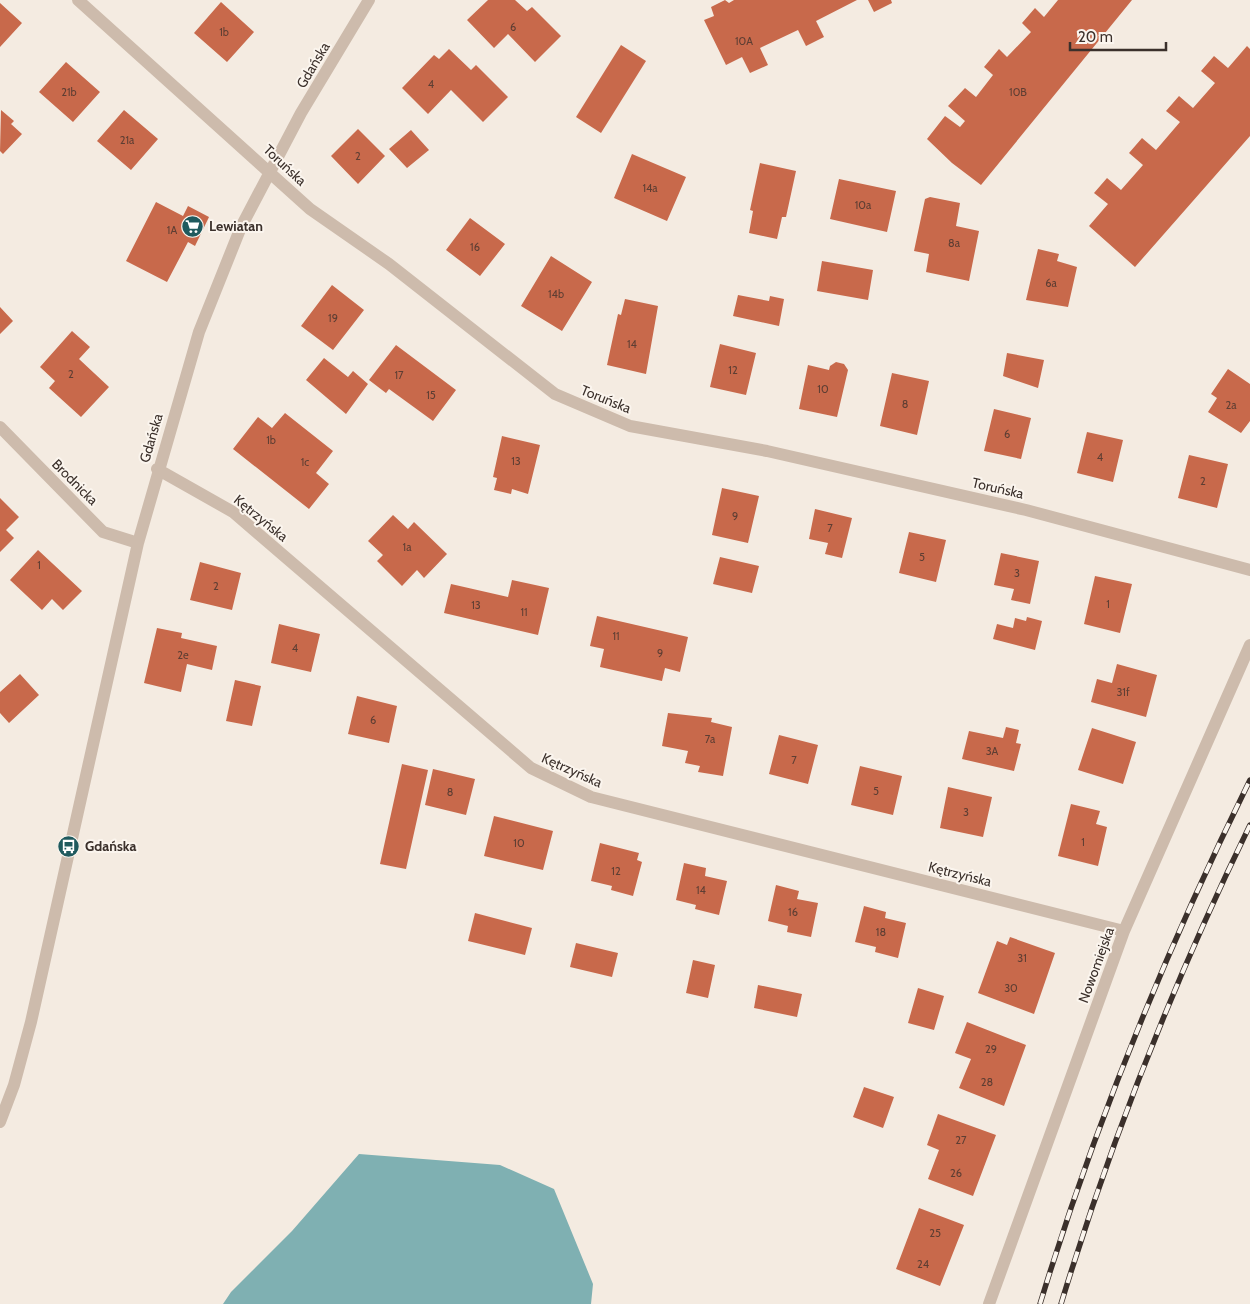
<svg xmlns="http://www.w3.org/2000/svg" width="1250" height="1304" font-family="Cabin,sans-serif">
	<style>
		.water { fill: #7fb0b2 }
		.building { fill: #c8694b }
		.lines { fill: none; stroke-linecap: round; stroke-linejoin: round }
		.minor { stroke: #cdbbac; stroke-width: 12 }
		.rail-casing { stroke: #3b302b; stroke-width: 5.5 }
		.rail { stroke: #fbf5ee; stroke-width: 4; stroke-dasharray: 11; stroke-linecap: butt }
		.labels { text-anchor: middle; stroke-width: 4; stroke-linejoin: round; paint-order: stroke }
		.number-label { font-size: 11px; fill: #5e3e33 }
		.street-label { font-size: 14px; fill: #3b302b; stroke: #fbf5ee }
		.poi-label { font-size: 14px; font-weight: bold; fill: #3b302b; stroke: #fbf5ee; text-anchor: start }
	</style>
	<rect width="100%" height="100%" fill="#f4ebe1"/>
	<!-- water -->
	<path class="water" d="M359,1154L500,1165L554,1189L593,1284L591,1304H223L231,1292L292,1231Z"/>
	<!-- building -->
	<path class="building" d="M488,0H515L527,11L532,7L561,36L535,62L508,34L494,48L467,20Z
		M725,0L729,3L734,0H857L816,21L824,37L806,46L798,30L760,48L768,65L750,73L742,57L726,65L704,20L714,16L711,7Z
		M868,0H891L892,3L874,12Z
		M1058,0H1132L981,185L952,163L927,139L945,116L960,127L965,121L948,106L965,88L976,97L993,75L984,67L999,49L1007,57L1031,32L1022,23L1035,8L1044,17Z
		M221,2L254,32L227,62L194,33Z
		M0,3L22,23L0,47Z
		M621,45L646,61L601,133L576,117Z
		M1247,46L1250,49V136L1135,267L1089,226L1108,204L1094,193L1107,178L1121,190L1143,165L1129,153L1142,138L1156,150L1180,122L1166,111L1179,96L1193,108L1215,83L1201,71L1214,56L1228,68Z
		M449,49L471,70L476,65L508,97L483,122L451,90L428,114L402,88L434,55L439,59Z
		M66,62L100,92L73,122L39,92Z
		M1,110L14,121L11,124L22,134L3,154L0,151Z
		M124,110L158,139L131,170L97,141Z
		M358,129L385,156L358,184L331,156Z
		M411,130L429,150L407,168L389,149Z
		M632,154L686,177L667,221L614,198Z
		M760,163L796,171L786,217H782L777,239L749,233L753,211L750,210Z
		M839,179L896,191L887,232L830,219Z
		M930,197L960,203L956,226L979,231L969,281L926,272L929,254L914,251L925,199Z
		M156,202L183,216L188,206L209,217L195,246L188,242L167,282L126,261Z
		M470,218L505,244L480,276L446,250Z
		M1038,249L1059,254L1057,261L1077,267L1068,307L1026,300Z
		M551,256L592,282L562,331L521,306Z
		M822,261L873,270L868,300L817,291Z
		M332,285L364,310L333,350L301,326Z
		M738,295L769,301L770,296L784,299L779,326L733,316Z
		M625,299L658,306L646,374L607,365L618,314L621,315Z
		M0,307L13,321L0,334Z
		M72,331L90,347L79,359L109,387L81,417L49,388L55,381L40,367Z
		M720,344L756,353L746,395L710,387Z
		M396,345L456,390L433,421L389,389L386,393L369,380Z
		M1007,353L1044,360L1038,388L1003,376Z
		M324,358L348,377L353,371L368,384L346,414L306,380Z
		M836,362L844,364L848,370L837,417L799,409L808,365L829,370L830,366Z
		M1228,369L1250,384V421L1241,433L1208,412L1217,398L1211,394Z
		M892,373L929,381L917,435L880,426Z
		M994,409L1031,418L1021,459L984,451Z
		M285,413L333,451L316,473L329,484L309,509L233,449L258,417L272,428Z
		M1087,432L1123,440L1113,482L1077,473Z
		M502,436L540,445L528,494L512,489L511,494L494,490L497,478L493,477Z
		M1189,455L1228,464L1217,508L1178,498Z
		M722,488L759,496L748,543L712,535Z
		M0,498L19,517L6,530L14,538L0,552Z
		M815,509L852,518L842,558L825,554L828,543L809,539Z
		M393,515L408,529L414,522L447,554L424,578L417,570L402,586L377,561L383,555L368,541Z
		M909,532L946,540L936,582L899,573Z
		M38,550L82,591L63,610L52,599L42,610L10,580Z
		M1001,553L1039,561L1030,604L1011,600L1014,589L994,585Z
		M720,557L759,566L752,593L713,584Z
		M200,562L241,573L232,610L190,600Z
		M1095,576L1132,584L1120,633L1084,624Z
		M512,580L549,588L538,635L444,613L451,584L508,597Z
		M597,616L688,637L680,672L665,668L662,681L600,667L604,649L590,646Z
		M1027,617L1042,621L1035,650L993,639L997,624L1013,628L1015,618L1026,621Z
		M279,624L320,634L311,672L271,663Z
		M157,628L182,633L181,638L217,646L212,670L187,664L181,692L144,683Z
		M1117,664L1157,675L1146,717L1091,702L1097,679L1112,683Z
		M20,674L39,695L9,723L0,713V692Z
		M235,680L261,686L252,726L226,721Z
		M357,696L397,706L389,743L348,734Z
		M668,713L712,718L711,722L732,727L723,776L698,772L700,766L685,763L688,751L662,746Z
		M1006,727L1019,730L1016,743L1021,744L1014,771L962,759L969,731L1003,738Z
		M1092,728L1136,742L1123,784L1078,770Z
		M779,735L818,745L808,784L769,774Z
		M402,764L428,770L406,869L380,864Z
		M860,766L902,776L893,815L851,805Z
		M433,769L475,779L466,815L425,805Z
		M948,787L992,797L983,837L940,828Z
		M1071,804L1100,811L1096,824L1107,827L1098,866L1058,856Z
		M494,816L553,831L543,870L484,856Z
		M600,843L639,853L637,860L642,862L633,896L611,890L612,886L591,881Z
		M684,863L706,868L705,876L727,881L719,915L695,909L696,905L676,900Z
		M776,885L799,891L797,899L818,903L811,937L787,932L788,926L768,921Z
		M864,906L886,912L885,918L906,923L898,958L875,952L876,947L855,942Z
		M475,913L532,928L525,955L468,941Z
		M1010,937L1055,953L1034,1014L978,993L997,941L1007,945Z
		M576,943L618,953L612,977L570,967Z
		M693,960L715,965L708,998L686,993Z
		M758,985L802,994L797,1017L754,1008Z
		M918,988L944,996L934,1030L908,1023Z
		M967,1022L1026,1045L1004,1106L959,1088L971,1059L955,1053Z
		M864,1087L894,1097L883,1128L853,1117Z
		M938,1114L996,1135L973,1196L928,1179L939,1150L927,1145Z
		M919,1208L964,1225L940,1286L896,1269Z"/>
	<g class="lines">
		<!-- minor -->
		<path class="minor" d="M78,0L310,209L389,264L555,394L630,426L767,451L1026,510L1250,570
			M0,427L103,532L138,543
			M157,469L233,512L531,768L591,797L1124,931
			M0,1122L14,1085L31,1022L138,543L199,332L241,227L301,113L369,0
			M989,1304L1124,931L1250,645"/>
		<defs>
			<path id="rail" d="M1040,1304C1095,1124 1167,948 1250,780
				M1061,1304C1111,1140 1175,979 1250,825"/>
		</defs>
		<!-- rail casing -->
		<use href="#rail" class="rail-casing"/>
		<!-- rail -->
		<use href="#rail" class="rail"/>
	</g>
	<!-- icons -->
	<defs>
		<symbol id="supermarket-disc" viewBox="-11 -11 22 22"><circle r="9.5" fill="#1f5a5e" stroke="#fbf5ee"/><path d="M-6-5.5h2.5l.6 2H6L4.5 2H-2.5L-4.4-4H-6ZM-1.5 3.2a1.3 1.3 0 1 0 .1 0ZM3 3.2a1.3 1.3 0 1 0 .1 0Z" fill="#fff"/></symbol>
		<symbol id="bus-disc" viewBox="-11 -11 22 22"><circle r="9.5" fill="#1f5a5e" stroke="#fbf5ee"/><path d="M-5-6H5V4H4V6H2V4H-2V6H-4V4H-5ZM-3.5-4V0h7V-4ZM-3.5 1.2v1.5H-2V1.2ZM2 1.2v1.5H3.5V1.2Z" fill="#fff"/></symbol>
	</defs>
	<g fill-rule="evenodd">
		<use href="#supermarket-disc" x="180" y="214" width="25" height="25"/>
		<use href="#bus-disc" x="56" y="834" width="25" height="25"/>
	</g>
	<g class="labels">
		<!-- number labels -->
		<g class="number-label">
			<text x="513" y="31">6</text>
			<text x="224" y="36">1b</text>
			<text x="744" y="45">10A</text>
			<text x="431" y="88">4</text>
			<text x="69" y="96">21b</text>
			<text x="1018" y="96">10B</text>
			<text x="127" y="144">21a</text>
			<text x="358" y="160">2</text>
			<text x="650" y="192">14a</text>
			<text x="863" y="209">10a</text>
			<text x="172" y="234">1A</text>
			<text x="954" y="247">8a</text>
			<text x="475" y="251">16</text>
			<text x="1051" y="287">6a</text>
			<text x="556" y="298">14b</text>
			<text x="333" y="322">19</text>
			<text x="632" y="348">14</text>
			<text x="733" y="374">12</text>
			<text x="71" y="378">2</text>
			<text x="399" y="379">17</text>
			<text x="823" y="393">10</text>
			<text x="431" y="399">15</text>
			<text x="905" y="408">8</text>
			<text x="1231" y="409">2a</text>
			<text x="1007" y="438">6</text>
			<text x="271" y="444">1b</text>
			<text x="1100" y="461">4</text>
			<text x="516" y="465">13</text>
			<text x="305" y="466">1c</text>
			<text x="1203" y="485">2</text>
			<text x="735" y="520">9</text>
			<text x="830" y="532">7</text>
			<text x="407" y="551">1a</text>
			<text x="922" y="561">5</text>
			<text x="39" y="569">1</text>
			<text x="1017" y="577">3</text>
			<text x="216" y="590">2</text>
			<text x="1108" y="608">1</text>
			<text x="476" y="609">13</text>
			<text x="524" y="616">11</text>
			<text x="616" y="640">11</text>
			<text x="295" y="652">4</text>
			<text x="660" y="657">9</text>
			<text x="183" y="659">2e</text>
			<text x="1123" y="696">31f</text>
			<text x="373" y="724">6</text>
			<text x="710" y="743">7a</text>
			<text x="992" y="755">3A</text>
			<text x="794" y="764">7</text>
			<text x="876" y="795">5</text>
			<text x="450" y="796">8</text>
			<text x="966" y="816">3</text>
			<text x="1083" y="846">1</text>
			<text x="519" y="847">10</text>
			<text x="616" y="875">12</text>
			<text x="701" y="894">14</text>
			<text x="793" y="916">16</text>
			<text x="881" y="936">18</text>
			<text x="1022" y="962">31</text>
			<text x="1011" y="992">30</text>
			<text x="991" y="1053">29</text>
			<text x="987" y="1086">28</text>
			<text x="961" y="1144">27</text>
			<text x="956" y="1177">26</text>
			<text x="935" y="1237">25</text>
			<text x="923" y="1268">24</text>
		</g>
		<!-- street labels -->
		<g class="street-label">
			<text transform="translate(313 65) rotate(-59)" y="5">Gdańska</text>
			<text transform="translate(285 165) rotate(43)" y="5">Toruńska</text>
			<text transform="translate(606 399) rotate(22)" y="5">Toruńska</text>
			<text transform="translate(151 438) rotate(-74)" y="5">Gdańska</text>
			<text transform="translate(75 482) rotate(45)" y="5">Brodnicka</text>
			<text transform="translate(998 488) rotate(13)" y="5">Toruńska</text>
			<text transform="translate(261 518) rotate(39)" y="5">Kętrzyńska</text>
			<text transform="translate(572 770) rotate(24)" y="5">Kętrzyńska</text>
			<text transform="translate(960 874) rotate(14)" y="5">Kętrzyńska</text>
			<text transform="translate(1096 965) rotate(-70)" y="5">Nowomiejska</text>
		</g>
		<!-- poi labels -->
		<g class="poi-label">
			<text x="209" y="231">Lewiatan</text>
			<text x="85" y="851">Gdańska</text>
		</g>
	</g>
	<!-- scale -->
	<path d="M1070 42v8h96v-8" fill="none" stroke="#3b302b" stroke-width="2.5"/>
	<text x="1078" y="42" font-size="15" fill="#3b302b" stroke="#fbf5ee" stroke-width="4" paint-order="stroke">20 m</text>
</svg>
